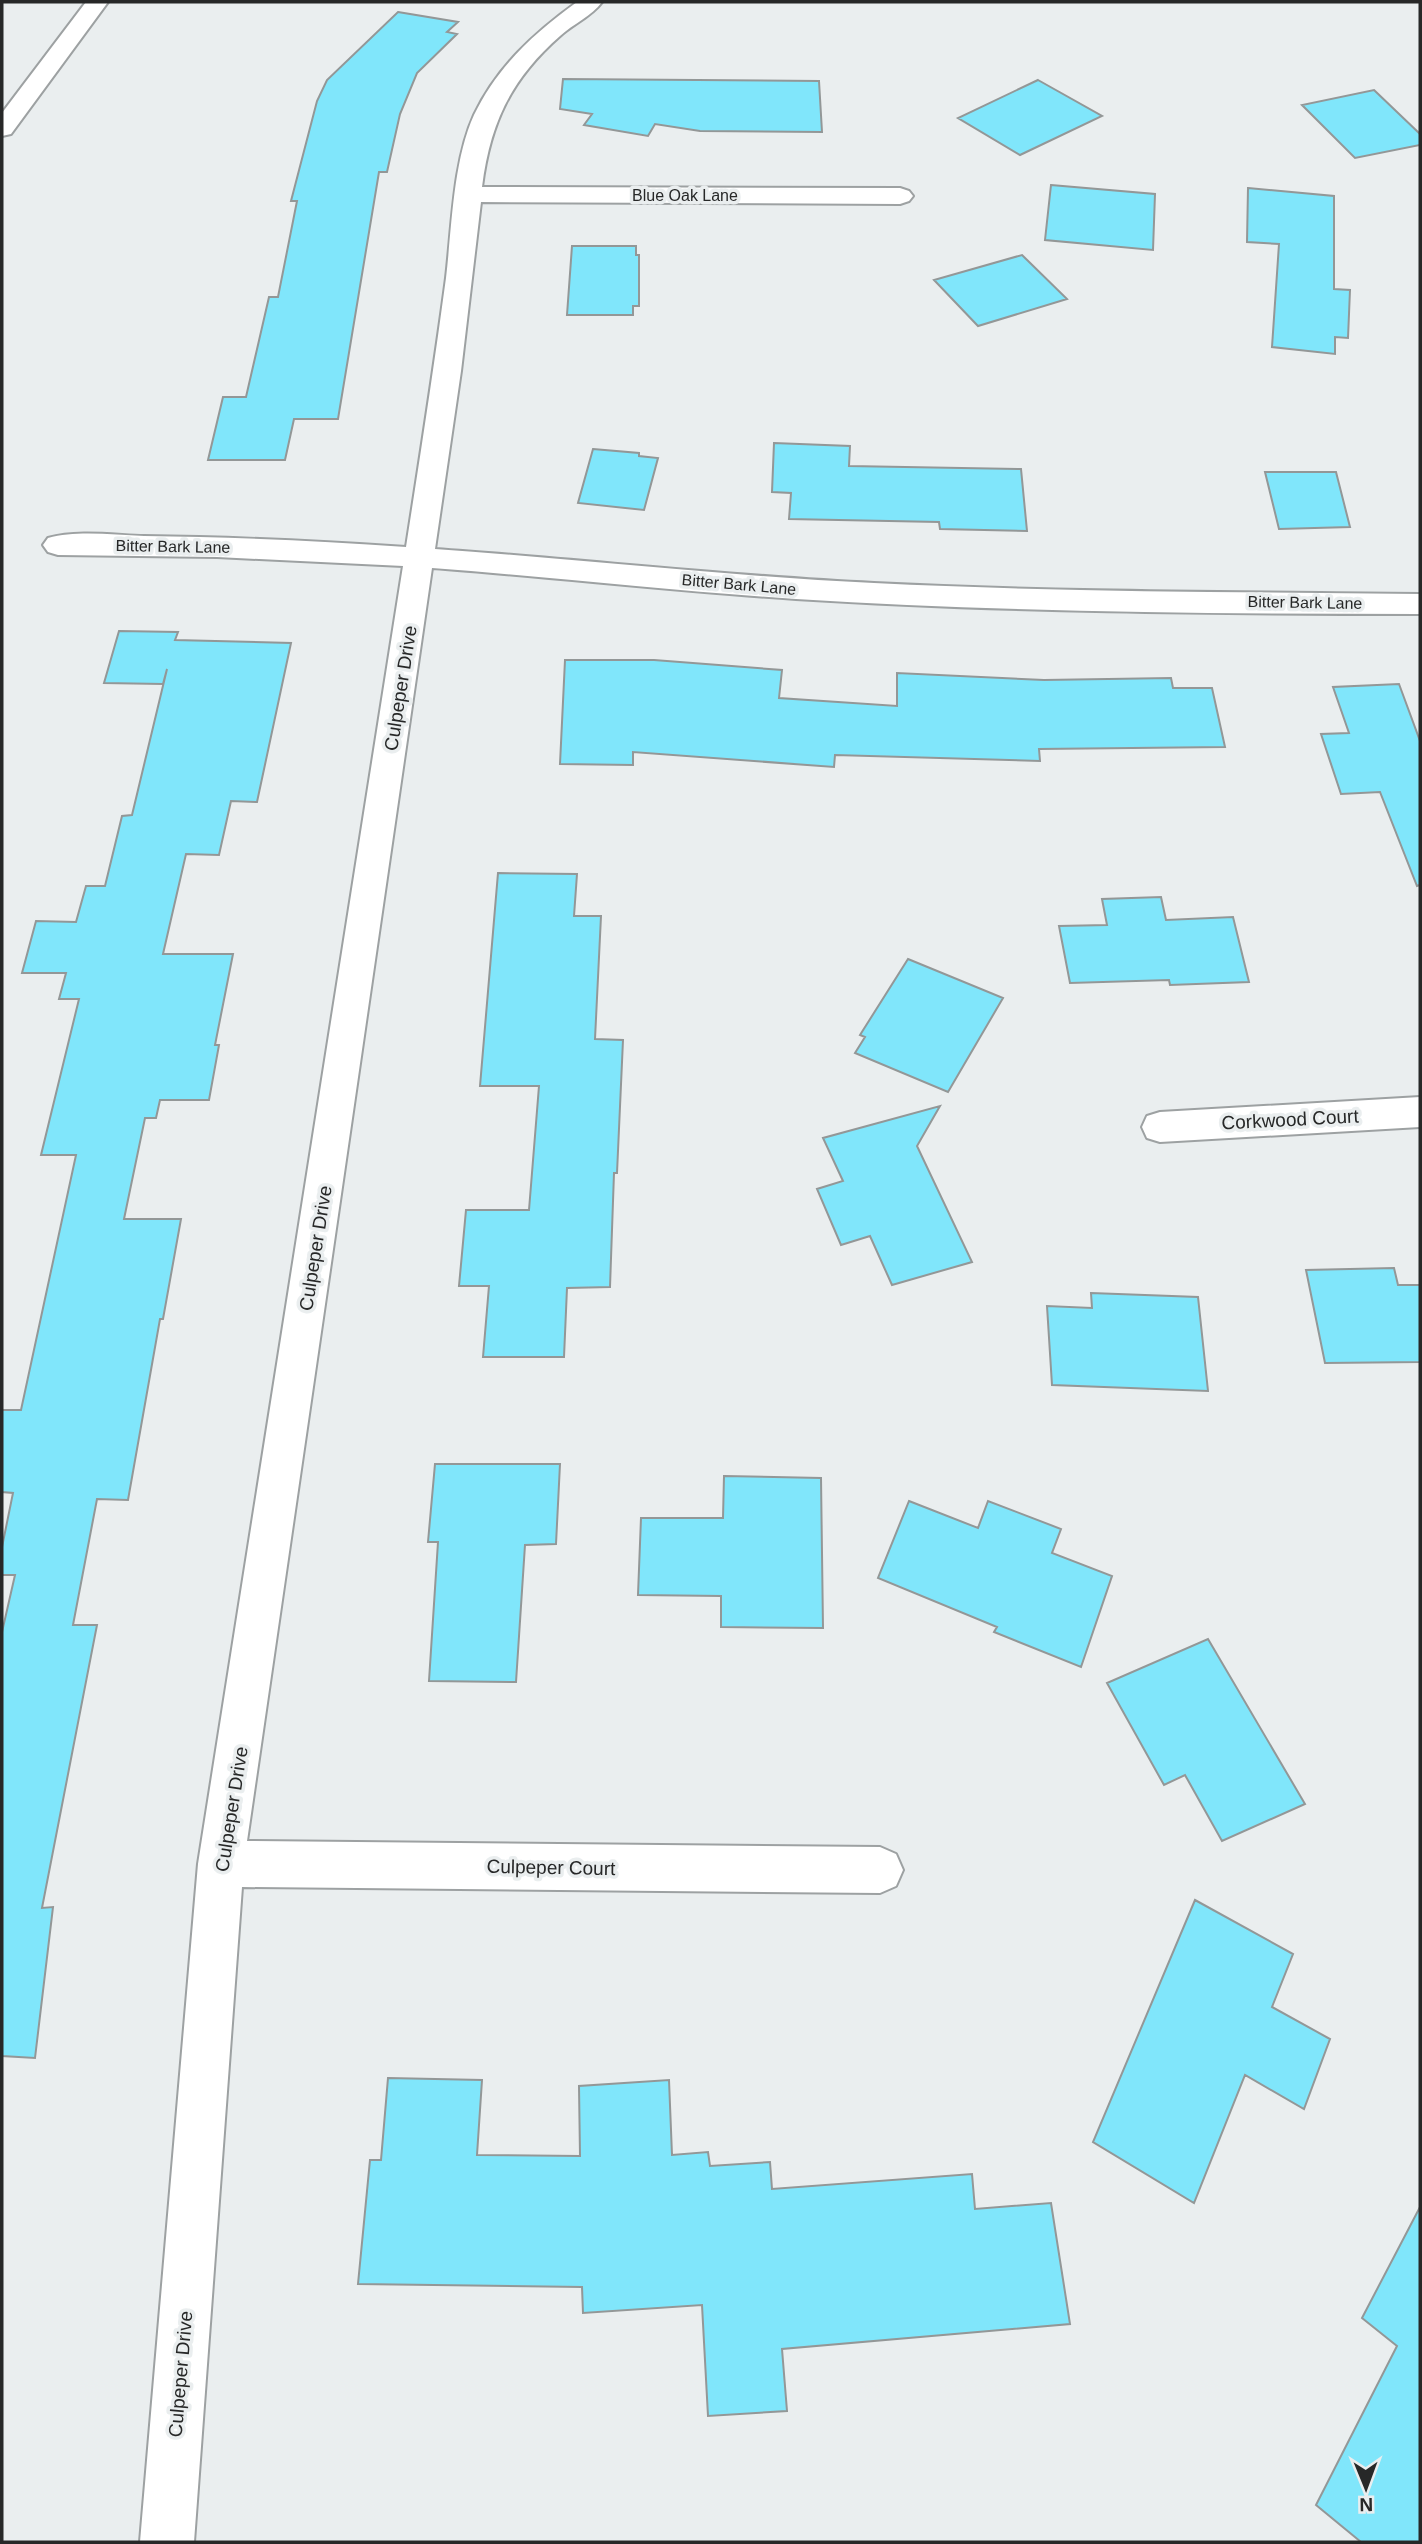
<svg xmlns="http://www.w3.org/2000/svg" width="1422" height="2544" font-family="Arial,sans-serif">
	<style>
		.building { fill: #80e6fb; stroke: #939797; stroke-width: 2 }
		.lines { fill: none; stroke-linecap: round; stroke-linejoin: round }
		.street-casing { stroke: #9da1a2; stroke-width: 4 }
		.street { fill: #fff; fill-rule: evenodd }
		.labels { text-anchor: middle; stroke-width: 7; stroke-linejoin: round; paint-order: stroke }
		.far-street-label { font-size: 16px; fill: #272828; stroke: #eaeeef }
		.street-label { font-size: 19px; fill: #272828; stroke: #eaeeef }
	</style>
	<rect width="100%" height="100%" fill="#eaeeef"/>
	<!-- building -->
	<path class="building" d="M398,12L458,22L447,32L457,34L417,73L400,114L387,172H379L338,419H294L285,460H208L223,397H246L269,297H278L297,201H291L317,101L327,80Z
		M563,79L819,81L822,132L700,131L655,124L648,136L584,125L592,114L560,109Z
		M1038,80L1102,116L1020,155L958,118Z
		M1374,90L1420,134V145L1355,158L1302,105Z
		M1051,185L1155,194L1153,250L1045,240Z
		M1248,188L1334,196V289L1350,290L1348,338L1335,337V354L1272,347L1279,244L1247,242Z
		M572,246H636V255H639V306H633V315H567Z
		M1022,255L1067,299L978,326L934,280Z
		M774,443L850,446L849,466L1021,469L1027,531L940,529L939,522L789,519L791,493L772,492Z
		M593,449L639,453V456L658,458L644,510L578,503Z
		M1265,472H1336L1350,527L1279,529Z
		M119,631L178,632L175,640L291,643L257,802L231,801L219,855L186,854L163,954H233L215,1045H219L209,1100H160L156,1118H145L124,1219H181L163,1319H160L128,1500L97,1499L73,1625H97L42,1908L53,1907L35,2058L2,2056V1632L15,1575H2V1547L13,1493L2,1492V1410H21L76,1155H41L79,999H59L66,973H22L36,921L76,922L86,886H105L122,816L132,815L167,669L163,684L104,683Z
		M565,660H654L782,670L779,698L897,706V673L1044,680L1171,678L1173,688H1212L1225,747L1039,749L1040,761L835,755L834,767L633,752V765L560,764Z
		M1399,684L1420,741V885L1417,886L1380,792L1341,794L1321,734L1349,733L1333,687Z
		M498,873L577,874L574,916H601L595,1039L623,1040L617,1173H614L610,1287L567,1288L564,1357H483L489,1286H459L466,1210H529L539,1086H480Z
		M1161,897L1166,920L1233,917L1249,982L1170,985L1169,980L1070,983L1059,926L1107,925L1102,899Z
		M908,959L1003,998L948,1092L855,1053L865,1037L860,1035Z
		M940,1106L917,1146L972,1262L892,1285L870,1236L841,1245L817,1189L843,1181L823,1138Z
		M1394,1268L1398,1285H1420V1362L1325,1363L1306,1270Z
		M1091,1293L1198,1297L1208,1391L1052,1385L1047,1306L1092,1308Z
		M435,1464H560L556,1544L525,1545L516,1682L429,1681L438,1542H428Z
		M724,1476L821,1478L823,1628L721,1627V1596L638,1595L641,1518H723Z
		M909,1501L978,1528L988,1501L1061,1529L1052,1553L1112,1576L1081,1667L994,1632L997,1627L878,1578Z
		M1208,1639L1305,1804L1222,1841L1185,1775L1164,1785L1107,1683Z
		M1195,1900L1293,1954L1272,2007L1330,2039L1304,2109L1245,2075L1194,2203L1093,2142Z
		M388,2078L482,2080L477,2155L580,2156L579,2086L669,2080L672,2155L708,2152L710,2166L770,2162L772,2189L972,2174L975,2209L1051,2203L1070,2324L782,2349L787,2411L708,2416L702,2305L583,2313L582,2287L358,2284L370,2160H381Z
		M1420,2207V2542H1361L1316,2505L1397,2346L1362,2318Z"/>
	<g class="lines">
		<defs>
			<path id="street" d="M86,2H108L11,134L2,136V113Z
				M577,2H602C592,16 573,24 560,36C511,79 490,123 482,187L900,188L909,191L913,196L909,201L900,204L481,202L461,371L435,549C581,559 727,576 874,583C1056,592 1238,592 1420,594V614C1212,614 1003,612 796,599C674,591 553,577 432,568L247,1841L880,1847L896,1854L903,1870L896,1886L880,1893L242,1887L194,2542H140L198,1864L403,566L217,557L58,555L48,552L43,545L48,538C77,530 113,535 144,536C231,537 318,541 406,547C420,457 434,368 446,278C452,227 453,161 474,115C497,67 534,33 577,2Z
				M1420,1097V1127L1160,1142L1147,1138L1142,1127L1147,1116L1160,1112Z"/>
		</defs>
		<!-- street casing -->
		<use href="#street" class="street-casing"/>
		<!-- street -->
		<use href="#street" class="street"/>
	</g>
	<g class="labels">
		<!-- far-street labels -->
		<g class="far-street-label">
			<text x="685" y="201">Blue Oak Lane</text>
			<text transform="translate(173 546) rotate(1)" y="6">Bitter Bark Lane</text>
			<text transform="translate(739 584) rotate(5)" y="6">Bitter Bark Lane</text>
			<text transform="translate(1305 602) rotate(1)" y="6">Bitter Bark Lane</text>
		</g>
		<!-- street labels -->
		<g class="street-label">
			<text transform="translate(400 688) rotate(-81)" y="7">Culpeper Drive</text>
			<text transform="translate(1290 1119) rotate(-3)" y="7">Corkwood Court</text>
			<text transform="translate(315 1248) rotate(-81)" y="7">Culpeper Drive</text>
			<text transform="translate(231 1809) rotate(-81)" y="7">Culpeper Drive</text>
			<text transform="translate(551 1867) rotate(1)" y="7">Culpeper Court</text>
			<text transform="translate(180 2374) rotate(-85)" y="7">Culpeper Drive</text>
		</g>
	</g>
	<!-- border -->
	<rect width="1422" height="2544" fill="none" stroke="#272828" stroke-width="7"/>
	<!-- north arrow -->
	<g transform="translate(1366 2488) rotate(179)" stroke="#eaeeef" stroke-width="5" paint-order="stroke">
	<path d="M0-5L12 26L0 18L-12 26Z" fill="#272828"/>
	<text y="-10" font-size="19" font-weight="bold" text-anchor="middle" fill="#272828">N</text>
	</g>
</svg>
